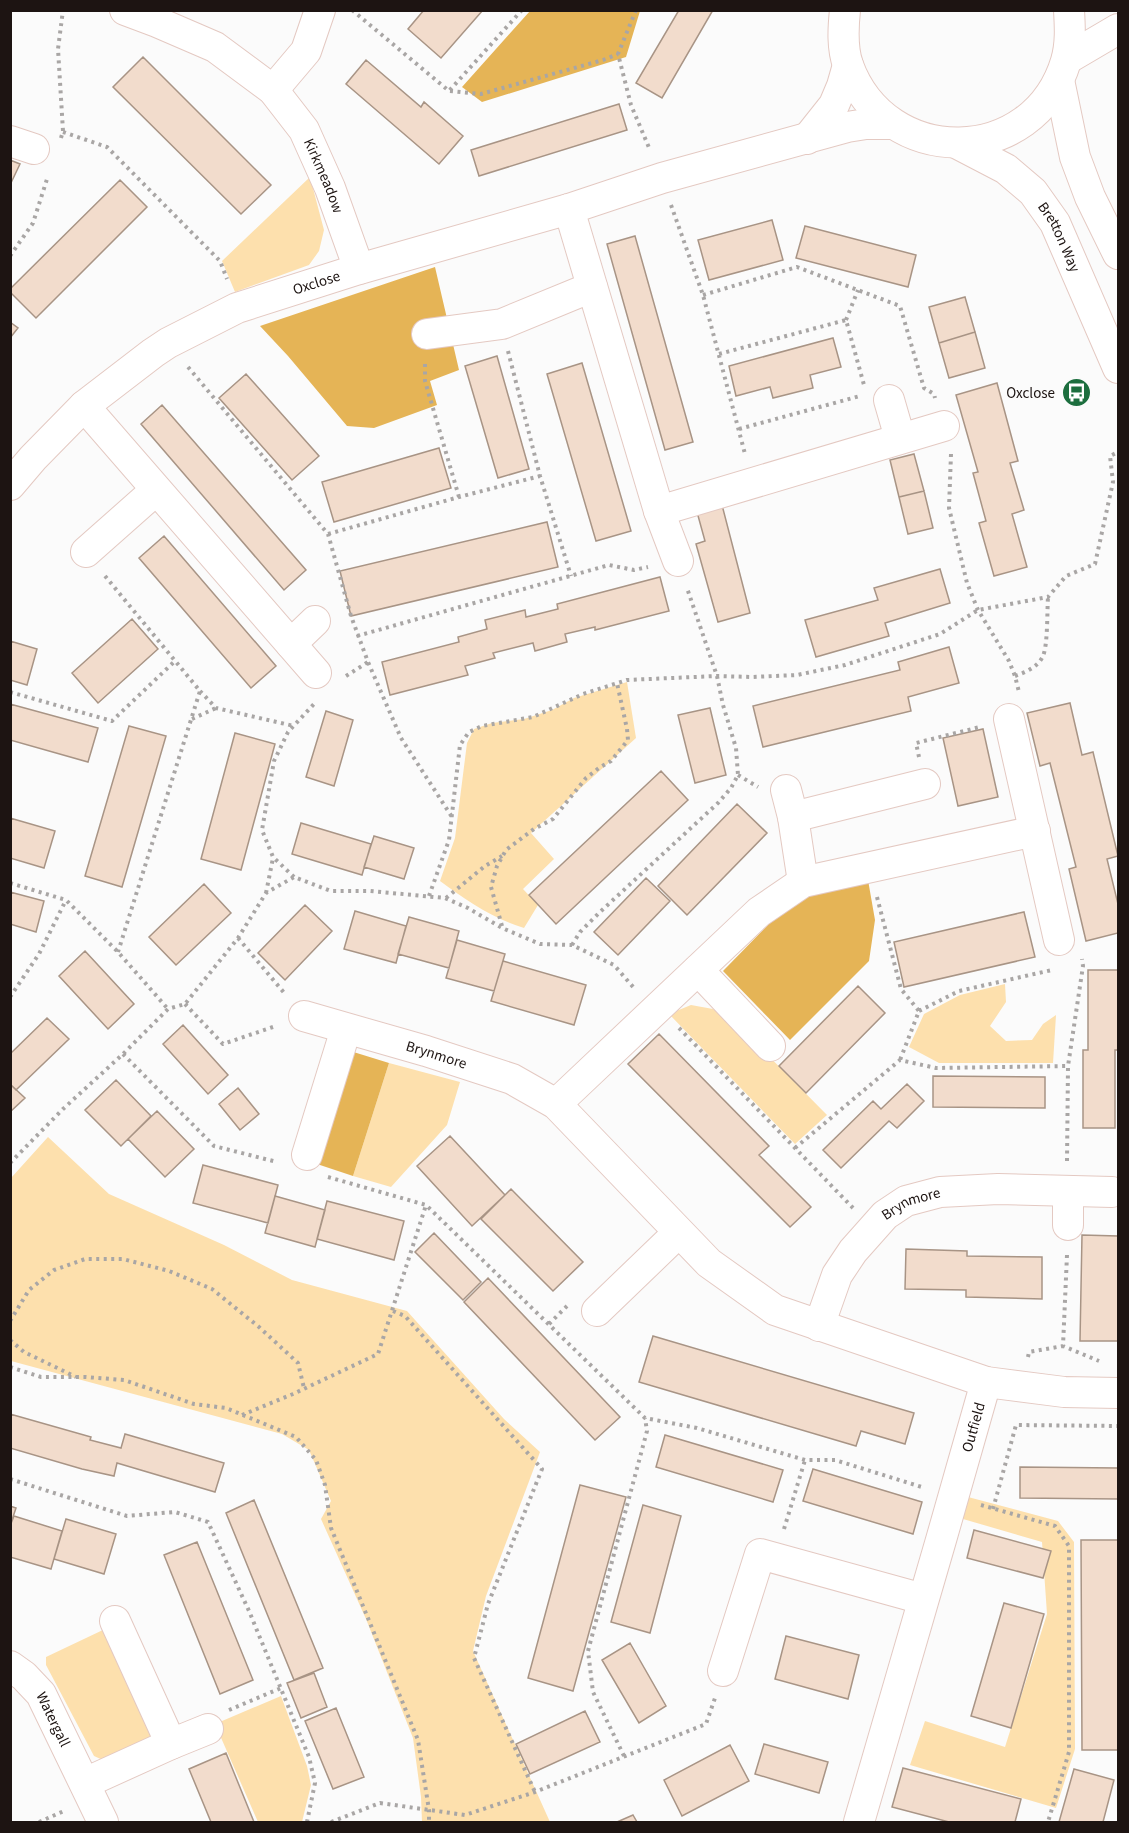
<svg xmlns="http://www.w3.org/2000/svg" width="1129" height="1833" font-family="'Source Sans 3',sans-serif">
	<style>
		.green { fill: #fde0ad }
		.forest { fill: #e5b456 }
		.building { fill: #f2dccc; stroke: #a89485; stroke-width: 1.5 }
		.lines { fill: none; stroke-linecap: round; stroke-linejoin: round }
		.minor-casing { stroke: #e4c9c2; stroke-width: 32 }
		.path { stroke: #a9a6a5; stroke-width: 4; stroke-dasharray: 3 4.5; stroke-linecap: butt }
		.minor { stroke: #fff; stroke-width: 30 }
		.labels { text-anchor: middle; stroke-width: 6; stroke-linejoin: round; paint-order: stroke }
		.street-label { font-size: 15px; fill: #1d1412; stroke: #fbfbfb }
		.poi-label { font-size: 15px; fill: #1d1412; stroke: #fbfbfb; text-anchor: end }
	</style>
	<rect width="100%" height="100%" fill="#fbfbfb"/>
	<!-- green -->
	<path class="green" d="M310,177L324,230L319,251L309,265L235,292L222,261Z
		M627,682L636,738L531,833L554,859L523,889L538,905L524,928C492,918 467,901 440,881L455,838L467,743L474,729L492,723L524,719L552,710L574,698Z
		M1005,984L1006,1002L990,1026L1006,1041L1032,1040L1043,1024L1056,1015L1053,1063H939L909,1047L924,1014L960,995Z
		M691,1005L713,1009L726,1017L748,1035L827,1115L795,1144L669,1014Z
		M389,1063L460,1082L447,1125L391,1187L353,1176Z
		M48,1137L109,1194L224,1245L292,1280L407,1311L504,1419L540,1452L486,1596L473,1651L550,1822H422L421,1797L413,1738L366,1619L321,1519L331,1501L309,1450L282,1434L11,1361V1178Z
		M968,1497L1058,1521L1074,1542L1075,1749L1056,1808L910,1765L925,1721L1005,1747L1047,1614L1042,1542L963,1519Z
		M105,1629L153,1732L150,1742L105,1761L94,1756L46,1665V1657Z
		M281,1696L307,1766L311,1785L302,1822H258L215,1724Z"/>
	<!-- forest -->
	<path class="forest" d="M530,11V10L640,11L626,57L482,102L462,87Z
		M435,267L459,370L430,381L437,405L374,428L347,426L288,356L260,326Z
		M868,880L875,920L869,961L790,1040L723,971L799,893Z
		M347,1050L389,1063L353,1176L314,1163Z"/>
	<!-- building -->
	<path class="building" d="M424,10H483L441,58L408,29Z
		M679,10H713L662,98L636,83Z
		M143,57L271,185L241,214L113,87Z
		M366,60L421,107L424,102L463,136L439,164L346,84Z
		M619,104L627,130L479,176L471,150Z
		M10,160L20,164L10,185Z
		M120,180L147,207L36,318L10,292V289Z
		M772,220L783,260L709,280L698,240Z
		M805,226L916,255L908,287L796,258Z
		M635,236L693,442L665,450L607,244Z
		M965,297L975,332L939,343L929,307Z
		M10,322L18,328L10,338Z
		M975,332L985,368L949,378L939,343Z
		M833,338L841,367L810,375L813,388L773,398L770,387L736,396L729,366Z
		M497,356L529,469L498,478L465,366Z
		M582,363L631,531L596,541L547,374Z
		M246,374L319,456L292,480L219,398Z
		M997,383L1018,461L1010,463L1024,510L1012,514L1027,567L994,576L979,523L986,521L973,473L978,472L956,395Z
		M162,405L306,570L284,590L141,424Z
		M439,448L451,488L334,522L322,482Z
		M914,454L924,491L899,497L890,460Z
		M924,491L933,528L908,534L899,497Z
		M722,505L750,613L718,622L696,544L705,541L697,512Z
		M547,522L558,567L351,616L340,571Z
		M164,536L276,666L251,688L139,558Z
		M940,569L950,603L885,623L889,636L816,657L805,620L878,600L874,588Z
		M660,577L669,611L595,630V627L565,634L567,642L535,651L533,643L493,653L495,658L465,666L468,675L390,695L382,662L459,642L458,637L487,629L485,620L525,610L526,617L558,609L557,604Z
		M132,619L158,649L98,703L72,673Z
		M10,641L37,649L27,685L10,680Z
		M949,647L959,683L908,697L911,711L763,747L753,706L900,670L898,662Z
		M1070,703L1082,755L1093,752L1118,856L1107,859L1118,904V933L1086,941L1069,869L1076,867L1050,763L1040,766L1027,713Z
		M10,704L98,728L88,762L10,740Z
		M710,708L726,775L695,783L678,715Z
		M326,711L353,720L334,786L306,777Z
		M129,726L166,736L122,887L85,876Z
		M983,729L998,797L958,806L943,738Z
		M235,733L275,744L241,870L201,859Z
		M661,771L688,800L556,924L529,895Z
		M737,804L767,833L687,915L658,886Z
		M10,818L55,831L44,868L10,858Z
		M301,823L371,844L362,875L292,854Z
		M374,836L414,848L404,879L364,867Z
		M646,878L670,901L618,955L594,932Z
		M204,884L231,913L176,965L149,937Z
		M10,892L44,901L36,932L10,924Z
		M305,905L332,931L285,980L258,953Z
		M355,911L406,926L396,963L344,949Z
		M1024,912L1035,957L904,987L894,942Z
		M409,917L459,931L449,968L398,954Z
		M457,940L505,954L494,991L446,978Z
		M85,951L134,1004L108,1029L59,976Z
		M503,961L586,985L574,1025L491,1001Z
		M1088,970H1118V1050H1115V1128H1083V1050H1088Z
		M858,986L885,1013L806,1093L779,1066Z
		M47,1018L69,1039L16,1090L10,1084V1054Z
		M183,1025L228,1075L208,1094L163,1044Z
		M659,1034L769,1146L759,1155L811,1207L790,1227L628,1064Z
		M933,1076L1045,1077V1108L933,1107Z
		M116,1080L151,1116L121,1146L85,1110Z
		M10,1084L25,1098L10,1112Z
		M907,1084L924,1101L897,1128L889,1121L841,1168L823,1150L873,1101L881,1109Z
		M238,1088L259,1114L240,1130L219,1104Z
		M157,1111L194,1149L165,1177L128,1139Z
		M450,1136L505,1195L472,1226L417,1166Z
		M203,1165L278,1185L268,1223L193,1203Z
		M511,1189L583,1262L553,1291L481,1219Z
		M275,1196L325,1210L315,1247L265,1233Z
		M327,1201L404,1221L394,1260L317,1239Z
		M434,1233L481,1282L463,1300L415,1252Z
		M1082,1235L1118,1236V1341H1080Z
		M906,1249L967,1251V1256L1042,1257V1299L966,1297V1290L905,1289Z
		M488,1278L620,1417L595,1440L464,1302Z
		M653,1336L914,1413L905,1444L861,1431L856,1446L639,1382Z
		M10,1414L91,1437L90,1440L121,1448L125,1434L224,1463L215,1492L117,1463L114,1476L82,1469L10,1448Z
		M665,1435L783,1470L773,1502L656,1467Z
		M1020,1467L1118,1468V1499L1020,1498Z
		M813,1469L922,1502L913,1534L803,1501Z
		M580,1485L626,1497L573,1691L528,1678Z
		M254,1500L323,1668L294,1680L226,1513Z
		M643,1505L681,1516L650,1633L611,1622Z
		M10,1506L16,1508L10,1526Z
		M14,1516L62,1531L51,1569L10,1557V1526Z
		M66,1519L116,1534L104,1574L54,1559Z
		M974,1530L1051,1551L1043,1578L967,1558Z
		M1081,1540H1118V1750H1082Z
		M197,1542L253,1680L220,1694L164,1555Z
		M1004,1603L1044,1614L1011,1728L971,1716Z
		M786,1636L859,1655L848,1699L775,1679Z
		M630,1643L666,1706L639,1723L602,1660Z
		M314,1673L327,1707L301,1718L287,1683Z
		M336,1708L364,1777L333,1789L305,1721Z
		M585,1711L600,1742L530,1774L516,1744Z
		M764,1744L828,1762L819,1793L755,1774Z
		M730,1745L749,1781L682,1816L664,1780Z
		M226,1753L254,1822H211L189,1769Z
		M903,1768L1021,1799L1015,1822H949L892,1807Z
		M1074,1769L1114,1780L1103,1822H1059Z
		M633,1815L637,1822H617Z"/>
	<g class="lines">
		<defs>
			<g id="minor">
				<path id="s1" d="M125,10L157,22L215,47L273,90L304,130L330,188L359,269"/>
				<path d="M845,10C843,29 842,48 848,65C886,170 1034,168 1066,61C1071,44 1070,27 1069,10"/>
				<path d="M1067,59L1118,29"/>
				<path d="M1059,80L1075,157L1090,197L1118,254"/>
				<path d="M273,90L306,51L320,10"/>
				<path d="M807,139L834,105L842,86L848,65"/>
				<path d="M10,141L34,149"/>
				<path id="s2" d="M958,144L1006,169L1033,192L1055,223L1118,368"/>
				<path d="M569,209L659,511L678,561"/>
				<path d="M427,334L502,324L592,287"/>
				<path d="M889,400L900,438"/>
				<path d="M84,406L316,673"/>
				<path id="s3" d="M10,485L33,458L84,406L153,353L168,343L237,308L359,269L569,209L662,178L847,127L866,124H892"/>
				<path d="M659,511L944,426"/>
				<path d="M86,552L156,490"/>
				<path d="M291,644L315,621"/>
				<path d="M1009,719L1059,940"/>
				<path d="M786,790L793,817L803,882"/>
				<path d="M793,817L925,784"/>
				<path d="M698,970L770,1046"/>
				<path id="s4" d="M304,1016L426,1051L512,1079L556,1104L709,1263L775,1310L986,1382L1064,1392L1118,1393"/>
				<path d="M556,1104L759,912L803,882L1035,831"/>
				<path d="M307,1155L346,1029"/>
				<path d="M1068,1191V1225"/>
				<path d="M597,1311L678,1233"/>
				<path id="s5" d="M819,1326L837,1275L853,1251L885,1215L906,1201L940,1192L998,1189L1112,1192"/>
				<path id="s6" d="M10,1666L24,1676L41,1694L103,1822"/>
				<path d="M723,1671L760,1554L923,1599"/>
				<path d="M171,1744L208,1729"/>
				<path d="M85,1783L171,1744L115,1621"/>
				<path id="s7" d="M859,1822C901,1676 945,1529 986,1382"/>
			</g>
		</defs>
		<!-- minor casing -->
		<use href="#minor" class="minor-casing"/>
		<!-- path -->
		<path class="path" d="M352,10L449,91L522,10
			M636,10L618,54L631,105L650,150
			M450,91L481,94L603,60L618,54
			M63,132L107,147L220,261L227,279
			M61,138L63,131L58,49L63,10
			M671,205L703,295L745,454
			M10,256L33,223L48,176
			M703,295L797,267L900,306L924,388L934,394L935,398
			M846,320L858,290
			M508,351L540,476L571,576
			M719,354L846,320L864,385
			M425,364V381L459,497
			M188,367L328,534L351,616L368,662L401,738L452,817
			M739,429L860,396
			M951,454L949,508L967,583L978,610L1009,661L1015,676L1019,692
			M328,534L459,497L540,476
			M105,576L200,691L118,952
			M357,636L609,565L634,570L648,567
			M346,676L368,662
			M1015,676C1026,672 1038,667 1043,656C1048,644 1047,611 1048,597
			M200,691L216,708L294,726
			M10,692L112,721L175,661
			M192,719L216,708
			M919,757L916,743L980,727
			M738,775L758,787
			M294,877L273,857L262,830L274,761L288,732L315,703
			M10,883L66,900L118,952L168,1009
			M266,893L273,858
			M429,896L449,840L460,745L469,732L482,726L533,717L583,694L627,680L717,676L752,677L797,675L845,665L940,634L978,610L1048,597L1066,576L1095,564L1113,482L1110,456L1118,452
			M877,897L901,989L919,1011L900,1060
			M446,898L485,866L502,856
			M502,926L491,887L497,866L506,850L534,829L553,819L586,778L599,768L611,761L628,740L627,729L617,683
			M238,938L286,995
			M572,945L580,932L600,912L718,803L731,788L738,775L736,748L723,705L717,676L687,588
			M10,997L39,954L66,900
			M185,1004L223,1044L276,1026
			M919,1011L959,991L1052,970
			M679,1028L853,1208
			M123,1054L214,1146L277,1162
			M795,1148L900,1060L936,1068L1068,1066
			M1067,1161L1068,1066L1083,966L1082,959
			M10,1163L63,1109L123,1054L168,1009L185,1004L238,938L266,893L294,877L331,891H370L445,898L468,908L502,928L540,944L572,945L614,965L634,988
			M328,1177L426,1205L645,1418L697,1428L805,1460H835L925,1488
			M1067,1255L1063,1346L1099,1361
			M393,1311L405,1316L542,1469L488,1604L474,1658L535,1792
			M10,1321L29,1290L54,1270L85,1259H123L169,1271L212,1289L259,1327L298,1363L304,1388
			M549,1324L567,1306
			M10,1340L24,1352L76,1377
			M1028,1357L1029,1352L1063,1346
			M10,1367L41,1377H86L124,1380L194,1404L226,1408L296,1437L316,1460L325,1485L331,1528L418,1740L429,1810V1822
			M242,1415L293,1394L378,1354L426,1205
			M10,1479L127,1516L175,1512L208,1522L249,1611L309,1757L315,1783L307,1822
			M981,1505L1055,1526L1069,1546V1752L1048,1822
			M993,1509L1016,1425L1118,1426
			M784,1529L805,1460
			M229,1710L281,1688
			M624,1756L593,1692L588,1651L647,1431L645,1418
			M39,1822L64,1811
			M331,1822L380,1803L465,1815L535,1792L706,1724L715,1698"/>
		<!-- minor -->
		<use href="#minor" class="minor"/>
	</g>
	<!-- icons -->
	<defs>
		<symbol id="bus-disc" viewBox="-11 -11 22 22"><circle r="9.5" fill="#1c6e3e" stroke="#fbfbfb"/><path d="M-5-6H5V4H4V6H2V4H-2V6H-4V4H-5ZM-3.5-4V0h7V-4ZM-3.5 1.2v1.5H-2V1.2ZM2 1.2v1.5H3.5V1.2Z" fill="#fff"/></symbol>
	</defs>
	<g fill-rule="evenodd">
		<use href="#bus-disc" x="1060" y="376" width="33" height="33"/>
	</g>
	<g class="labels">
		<!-- street labels -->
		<g class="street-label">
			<text dy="5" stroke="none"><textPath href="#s1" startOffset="270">Kirkmeadow</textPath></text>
			<text dy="5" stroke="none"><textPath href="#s2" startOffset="142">Bretton Way</textPath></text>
			<text dy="5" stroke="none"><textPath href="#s3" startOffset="374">Oxclose</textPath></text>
			<text dy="5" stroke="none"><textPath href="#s4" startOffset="138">Brynmore</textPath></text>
			<text dy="5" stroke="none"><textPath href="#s5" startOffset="160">Brynmore</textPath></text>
			<text dy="5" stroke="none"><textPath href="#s7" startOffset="411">Outfield</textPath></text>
			<text dy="5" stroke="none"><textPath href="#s6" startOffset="70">Watergall</textPath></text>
		</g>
		<!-- poi labels -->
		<g class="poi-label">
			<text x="1055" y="398">Oxclose</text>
		</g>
	</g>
	<!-- border -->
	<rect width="1129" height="1833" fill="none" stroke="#1d1412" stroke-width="24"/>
</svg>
